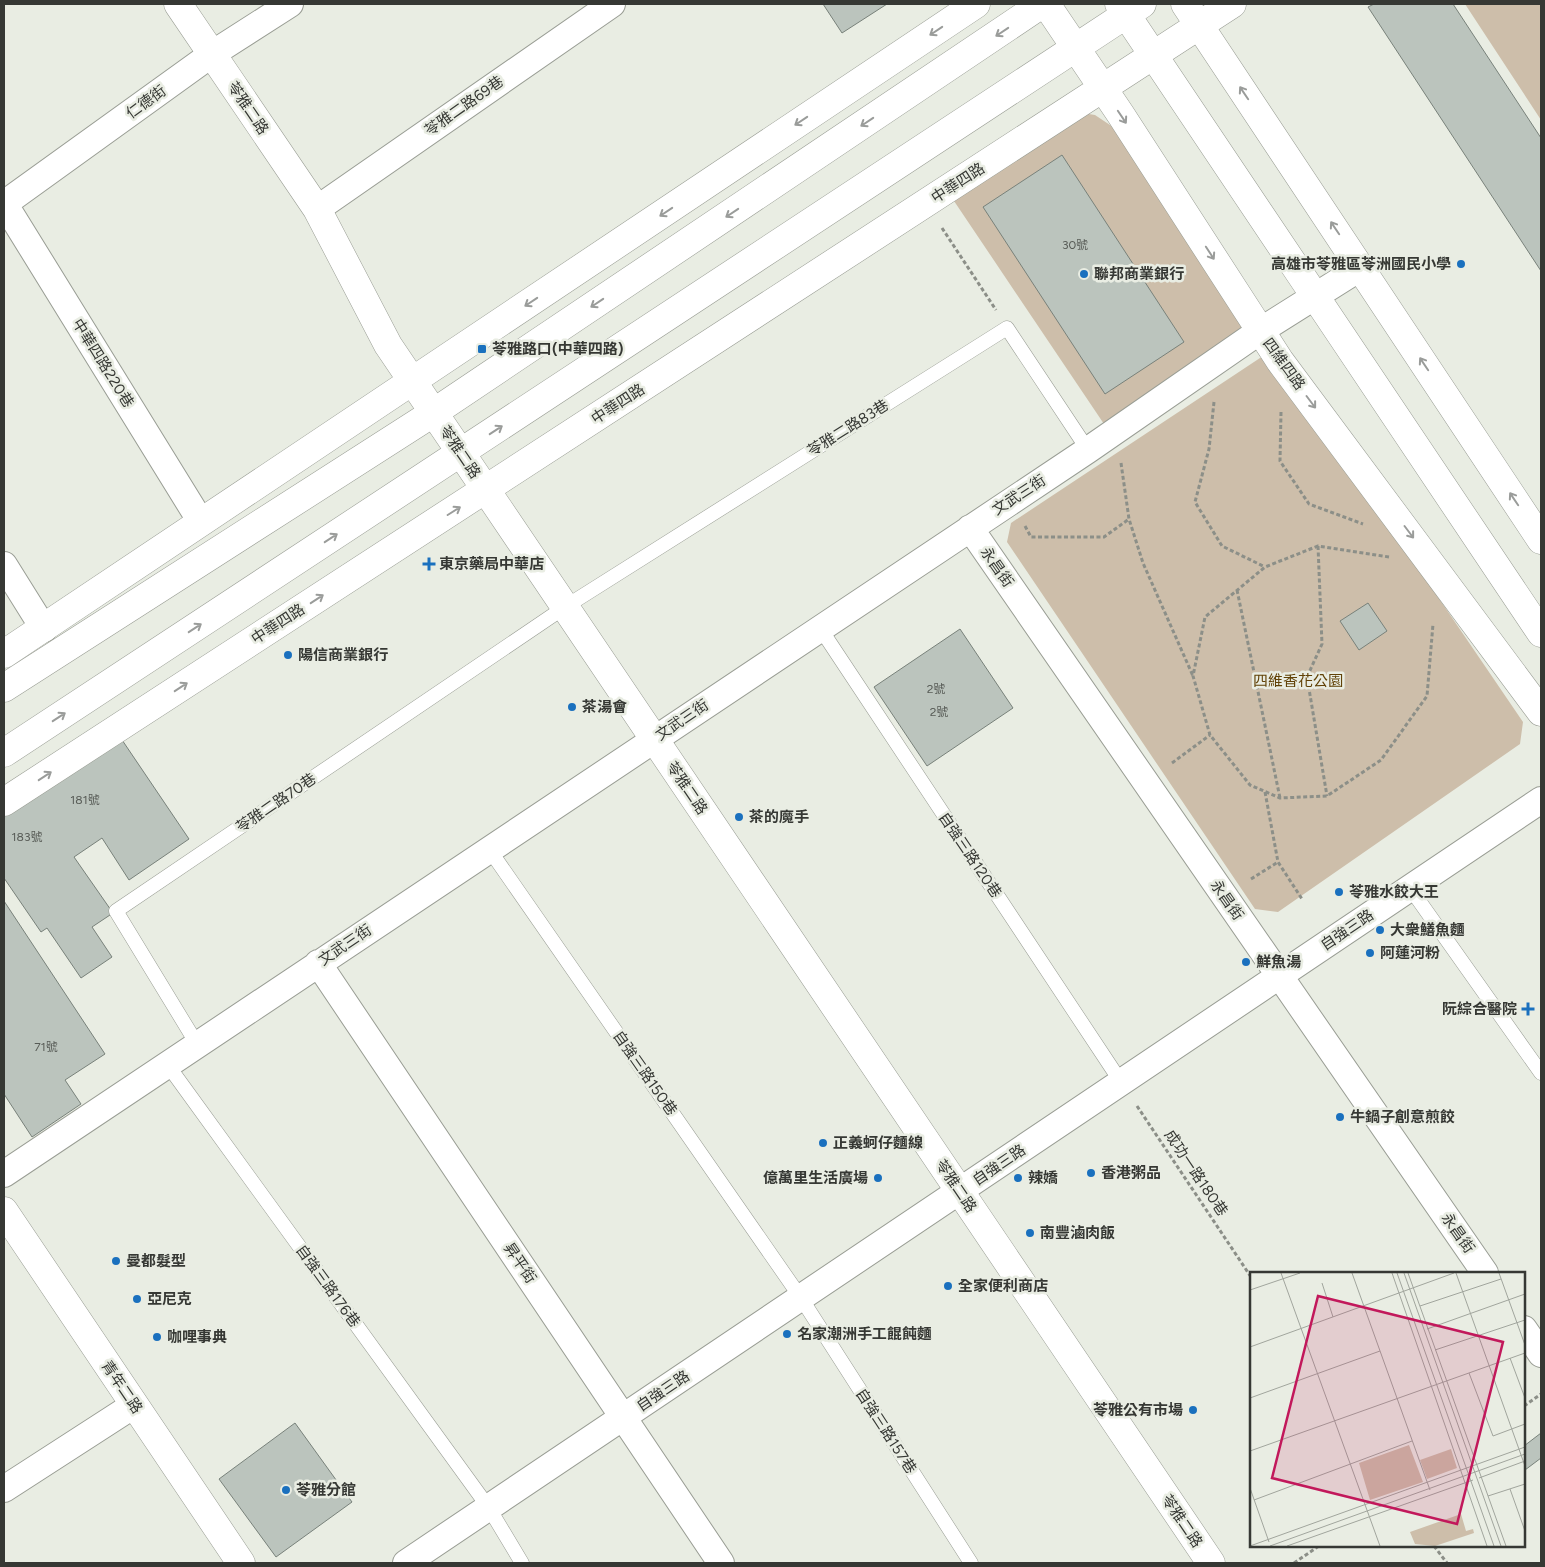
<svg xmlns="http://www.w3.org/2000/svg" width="1545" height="1567" font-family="Figtree,'Noto Sans TC',sans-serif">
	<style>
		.green { fill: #cdbeaa }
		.building { fill: #bbc4bd; stroke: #78817a }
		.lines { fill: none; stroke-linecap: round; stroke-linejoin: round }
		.service-casing { stroke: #999d94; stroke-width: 15 }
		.minor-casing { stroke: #999d94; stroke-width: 28 }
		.tertiary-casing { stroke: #999d94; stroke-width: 29 }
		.secondary-casing { stroke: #999d94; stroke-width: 29 }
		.path { stroke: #8c8f88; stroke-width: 3; stroke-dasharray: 4 2.5; stroke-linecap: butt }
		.service { stroke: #fff; stroke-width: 14 }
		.minor { stroke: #fff; stroke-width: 26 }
		.tertiary { stroke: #fff; stroke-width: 28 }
		.secondary { stroke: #fff; stroke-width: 28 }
		.oneway { stroke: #9a9c9a }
		.poi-dot { fill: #1a70be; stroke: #e9ede3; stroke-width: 2 }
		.labels { text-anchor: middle; stroke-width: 5; stroke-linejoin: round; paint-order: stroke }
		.number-label { font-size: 12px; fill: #575b56 }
		.street-label { font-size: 15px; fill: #363834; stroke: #e9ede3 }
		.poi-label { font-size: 15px; font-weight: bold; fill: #363834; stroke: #e9ede3; text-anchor: start }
		.park-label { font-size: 15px; fill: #614207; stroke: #e9ede3 }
		.inset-road { fill: none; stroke: #a1a59d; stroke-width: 1 }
		.view { fill: #c2185b; fill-opacity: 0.15; stroke: #c2185b; stroke-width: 2.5 }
		.inset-edge { fill: none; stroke: #363834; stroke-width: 2.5 }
	</style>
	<rect width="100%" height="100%" fill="#e9ede3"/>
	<!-- green -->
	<path class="green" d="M1465,4H1541V120Z
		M1076,112L1095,115L1113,127L1247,331L1104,424L952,198Z
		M1260,358L1276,359L1523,722L1520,744L1278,912L1255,909L1007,542L1011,523Z"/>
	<!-- building -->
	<path class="building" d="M823,4H887L842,33Z
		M1374,4H1453L1541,138V271L1368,7Z
		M1062,155L1184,342L1105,394L983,207Z
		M1368,603L1387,631L1359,650L1340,621Z
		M960,629L1013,708L927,766L874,687Z
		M116,731L189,839L129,880L102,838L74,857L113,913L92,927L112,957L81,978L47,928L41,932L4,878V807Z
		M4,901L105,1054L65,1080L81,1104L32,1137L4,1094Z
		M295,1423L352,1502L276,1557L219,1479Z
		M1541,1433V1458L1525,1470L1524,1446Z"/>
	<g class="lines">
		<defs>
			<path id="service" d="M820,628L1121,1082
				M489,849L801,1298L971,1563
				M1410,888L1541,1073
				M197,1044L116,911L565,607L1007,328L1088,450
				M167,1064L489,1508L522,1563"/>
			<path id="minor" d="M4,203L201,522
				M4,204L212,54L290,4
				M317,209L612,4
				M970,528L1485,1273
				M4,565L44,629
				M318,963L721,1563
				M4,1174L1088,450L1260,331L1360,268
				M1524,1329L1541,1354
				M4,1489L134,1405
				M406,1563L1541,800"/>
			<path id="tertiary" d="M178,4L317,209L388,345L1211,1563
				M1046,4L1121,115L1280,361L1541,712
				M1185,4L1541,540
				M4,654L976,4
				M4,802L1232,4
				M4,1211L241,1563"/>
			<path id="secondary" d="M1119,4L1541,633
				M4,688L433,413L1042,4
				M4,753L1142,4"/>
		</defs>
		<!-- service casing -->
		<use href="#service" class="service-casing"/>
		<!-- minor casing -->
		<use href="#minor" class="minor-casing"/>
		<!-- tertiary casing -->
		<use href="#tertiary" class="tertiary-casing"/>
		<!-- secondary casing -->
		<use href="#secondary" class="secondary-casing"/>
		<!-- path -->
		<path class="path" d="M942,228L996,310
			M1214,402L1209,449L1195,502L1222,546L1265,567
			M1281,412L1280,461L1309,504L1363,524
			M1121,463L1129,519L1143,563L1193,676
			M1025,526L1031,537H1104L1129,519
			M1318,546L1322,644L1307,677L1327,796
			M1389,557L1318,546L1265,567L1205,617L1193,676L1210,735L1250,785L1280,798L1327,796L1381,760L1427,696L1433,624
			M1237,590L1280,798
			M1172,763L1210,735
			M1265,792L1278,862L1302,899
			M1251,879L1278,862
			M1137,1106L1251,1277
			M1524,1406L1541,1394
			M1434,1546L1447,1563
			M1294,1563L1319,1546"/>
		<!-- service -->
		<use href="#service" class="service"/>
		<!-- minor -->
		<use href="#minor" class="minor"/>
		<!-- tertiary -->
		<use href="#tertiary" class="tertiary"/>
		<!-- secondary -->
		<use href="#secondary" class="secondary"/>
	</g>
	<!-- one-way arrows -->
	<defs><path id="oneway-shaft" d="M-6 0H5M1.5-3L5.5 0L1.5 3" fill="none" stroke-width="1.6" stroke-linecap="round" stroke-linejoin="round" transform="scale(1.25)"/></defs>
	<g class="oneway">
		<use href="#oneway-shaft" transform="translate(936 31) rotate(146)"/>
		<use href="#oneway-shaft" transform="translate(1002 32) rotate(146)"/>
		<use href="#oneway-shaft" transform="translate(1244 93) rotate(-124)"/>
		<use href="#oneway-shaft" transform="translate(1122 117) rotate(56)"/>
		<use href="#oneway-shaft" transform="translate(801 121) rotate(146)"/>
		<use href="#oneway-shaft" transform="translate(867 122) rotate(146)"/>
		<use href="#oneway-shaft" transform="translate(666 212) rotate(146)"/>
		<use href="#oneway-shaft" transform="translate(732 213) rotate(146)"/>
		<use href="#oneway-shaft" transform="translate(1335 228) rotate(-124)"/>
		<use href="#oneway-shaft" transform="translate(1210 253) rotate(57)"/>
		<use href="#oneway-shaft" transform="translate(531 302) rotate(146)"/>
		<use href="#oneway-shaft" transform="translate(597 303) rotate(146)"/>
		<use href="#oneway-shaft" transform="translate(1424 364) rotate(-124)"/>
		<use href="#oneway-shaft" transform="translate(1311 402) rotate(53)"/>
		<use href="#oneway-shaft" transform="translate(496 430) rotate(-33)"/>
		<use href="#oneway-shaft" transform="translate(1514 499) rotate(-124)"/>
		<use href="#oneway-shaft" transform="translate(454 511) rotate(-32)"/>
		<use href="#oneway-shaft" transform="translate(1409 532) rotate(53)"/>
		<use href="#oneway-shaft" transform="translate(331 538) rotate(-33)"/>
		<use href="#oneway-shaft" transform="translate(317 599) rotate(-33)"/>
		<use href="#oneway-shaft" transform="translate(195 628) rotate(-33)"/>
		<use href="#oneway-shaft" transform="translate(181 687) rotate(-33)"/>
		<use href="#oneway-shaft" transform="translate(59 717) rotate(-33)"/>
		<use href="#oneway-shaft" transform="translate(45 776) rotate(-33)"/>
	</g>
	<!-- markers -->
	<g class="poi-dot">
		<circle cx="1461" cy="264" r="5"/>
		<circle cx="1084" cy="274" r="5"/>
		<rect x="477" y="344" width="10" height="10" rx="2.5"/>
		<path d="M426.5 556.5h5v5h5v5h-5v5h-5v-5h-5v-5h5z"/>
		<circle cx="288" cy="655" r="5"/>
		<circle cx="572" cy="707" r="5"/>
		<circle cx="739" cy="817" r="5"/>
		<circle cx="1339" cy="892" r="5"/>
		<circle cx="1380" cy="930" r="5"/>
		<circle cx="1370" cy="953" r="5"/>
		<circle cx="1246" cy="962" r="5"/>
		<path d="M1525.5 1001.5h5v5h5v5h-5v5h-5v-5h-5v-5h5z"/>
		<circle cx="1340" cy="1117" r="5"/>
		<circle cx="823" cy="1143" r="5"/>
		<circle cx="1091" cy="1173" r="5"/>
		<circle cx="878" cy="1178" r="5"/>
		<circle cx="1018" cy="1178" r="5"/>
		<circle cx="1030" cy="1233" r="5"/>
		<circle cx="116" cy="1261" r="5"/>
		<circle cx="948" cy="1286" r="5"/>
		<circle cx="137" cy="1299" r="5"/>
		<circle cx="787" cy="1334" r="5"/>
		<circle cx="157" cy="1337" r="5"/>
		<circle cx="1193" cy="1410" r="5"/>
		<circle cx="286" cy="1490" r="5"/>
	</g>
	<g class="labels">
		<!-- number labels -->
		<g class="number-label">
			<text x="1075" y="249">30號</text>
			<text x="936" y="693">2號</text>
			<text x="939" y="716">2號</text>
			<text x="85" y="804">181號</text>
			<text x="27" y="841">183號</text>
			<text x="46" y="1051">71號</text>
		</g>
		<!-- street labels -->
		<g class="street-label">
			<text transform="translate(146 102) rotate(-36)" y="5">仁德街</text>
			<text transform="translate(464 106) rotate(-35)" y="5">苓雅二路69巷</text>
			<text transform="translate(248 108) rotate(56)" y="5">苓雅二路</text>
			<text transform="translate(958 183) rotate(-33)" y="5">中華四路</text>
			<text transform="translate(103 363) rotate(58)" y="5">中華四路220巷</text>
			<text transform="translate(1284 364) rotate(54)" y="5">四維四路</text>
			<text transform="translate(618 404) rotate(-33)" y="5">中華四路</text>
			<text transform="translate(848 428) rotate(-32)" y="5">苓雅二路83巷</text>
			<text transform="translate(460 452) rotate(56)" y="5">苓雅二路</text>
			<text transform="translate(1019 495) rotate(-33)" y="5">文武三街</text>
			<text transform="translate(997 567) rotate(55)" y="5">永昌街</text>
			<text transform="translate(278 624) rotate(-33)" y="5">中華四路</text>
			<text transform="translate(682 720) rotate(-34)" y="5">文武三街</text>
			<text transform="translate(687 788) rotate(56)" y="5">苓雅二路</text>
			<text transform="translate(276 803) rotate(-34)" y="5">苓雅二路70巷</text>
			<text transform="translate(970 855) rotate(56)" y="5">自強三路120巷</text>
			<text transform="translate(1227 900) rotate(55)" y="5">永昌街</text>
			<text transform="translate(1347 930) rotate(-34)" y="5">自強三路</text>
			<text transform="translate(345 945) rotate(-34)" y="5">文武三街</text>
			<text transform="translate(645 1073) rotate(55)" y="5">自強三路150巷</text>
			<text transform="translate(999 1165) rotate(-34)" y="5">自強三路</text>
			<text transform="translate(1196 1173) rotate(56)" y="5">成功一路180巷</text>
			<text transform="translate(956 1186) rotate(56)" y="5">苓雅二路</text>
			<text transform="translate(1458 1233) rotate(55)" y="5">永昌街</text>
			<text transform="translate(520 1263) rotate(56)" y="5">昇平街</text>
			<text transform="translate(328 1286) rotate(54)" y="5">自強三路176巷</text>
			<text transform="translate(122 1387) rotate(56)" y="5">青年二路</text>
			<text transform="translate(663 1391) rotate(-34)" y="5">自強三路</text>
			<text transform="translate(886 1431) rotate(57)" y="5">自強三路157巷</text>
			<text transform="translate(1182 1521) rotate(56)" y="5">苓雅二路</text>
		</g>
		<!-- poi labels -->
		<g class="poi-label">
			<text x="1451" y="269" text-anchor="end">高雄市苓雅區苓洲國民小學</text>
			<text x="1094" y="279">聯邦商業銀行</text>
			<text x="492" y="354">苓雅路口(中華四路)</text>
			<text x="439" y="569">東京藥局中華店</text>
			<text x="298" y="660">陽信商業銀行</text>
			<text x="582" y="712">茶湯會</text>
			<text x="749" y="822">茶的魔手</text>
			<text x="1349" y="897">苓雅水餃大王</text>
			<text x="1390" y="935">大衆鱔魚麵</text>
			<text x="1380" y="958">阿蓮河粉</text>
			<text x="1256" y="967">鮮魚湯</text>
			<text x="1517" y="1014" text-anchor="end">阮綜合醫院</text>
			<text x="1350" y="1122">牛鍋子創意煎餃</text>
			<text x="833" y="1148">正義蚵仔麵線</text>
			<text x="1101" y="1178">香港粥品</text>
			<text x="868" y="1183" text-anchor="end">億萬里生活廣場</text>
			<text x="1028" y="1183">辣嬌</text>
			<text x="1040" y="1238">南豐滷肉飯</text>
			<text x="126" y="1266">曼都髮型</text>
			<text x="958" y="1291">全家便利商店</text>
			<text x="147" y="1304">亞尼克</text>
			<text x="797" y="1339">名家潮洲手工餛飩麵</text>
			<text x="167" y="1342">咖哩事典</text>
			<text x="1183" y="1415" text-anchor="end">苓雅公有市場</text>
			<text x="296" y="1495">苓雅分館</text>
		</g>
		<!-- park labels -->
		<g class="park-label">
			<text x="1298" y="686">四維香花公園</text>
		</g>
	</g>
	<!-- overview -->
	<g transform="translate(1250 1272)">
		<rect width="275" height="275" fill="#e9ede3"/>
		<path d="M159,173L173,210L120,228L109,191ZM201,177L207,196L177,207L170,188ZM211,242L216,259L223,257L224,261L185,274L165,272L160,260Z" fill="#cdbeaa"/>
		<path class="inset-road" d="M31,1L130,274M102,1L180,218M142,1L237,274M147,1L244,274M154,1L251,274M158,1L256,274M206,1L275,194M249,1L275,73M72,11L83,45M0,18L50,1M170,34L251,7M177,57L275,22M0,75L204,1M185,78L275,48M260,86L275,126M219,101L243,164L275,152M0,126L130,79M0,179L275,81M229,206L275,189M0,216L19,270M260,217L275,259M238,224L275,212M4,228L162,169M0,274L275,175M20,274L275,182M37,274L223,208"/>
		<path class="view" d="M68,24L253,70L207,252L22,206Z"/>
		<rect width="275" height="275" class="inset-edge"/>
	</g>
	<!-- border -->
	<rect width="1545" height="1567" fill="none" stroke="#363834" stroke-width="10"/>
</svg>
